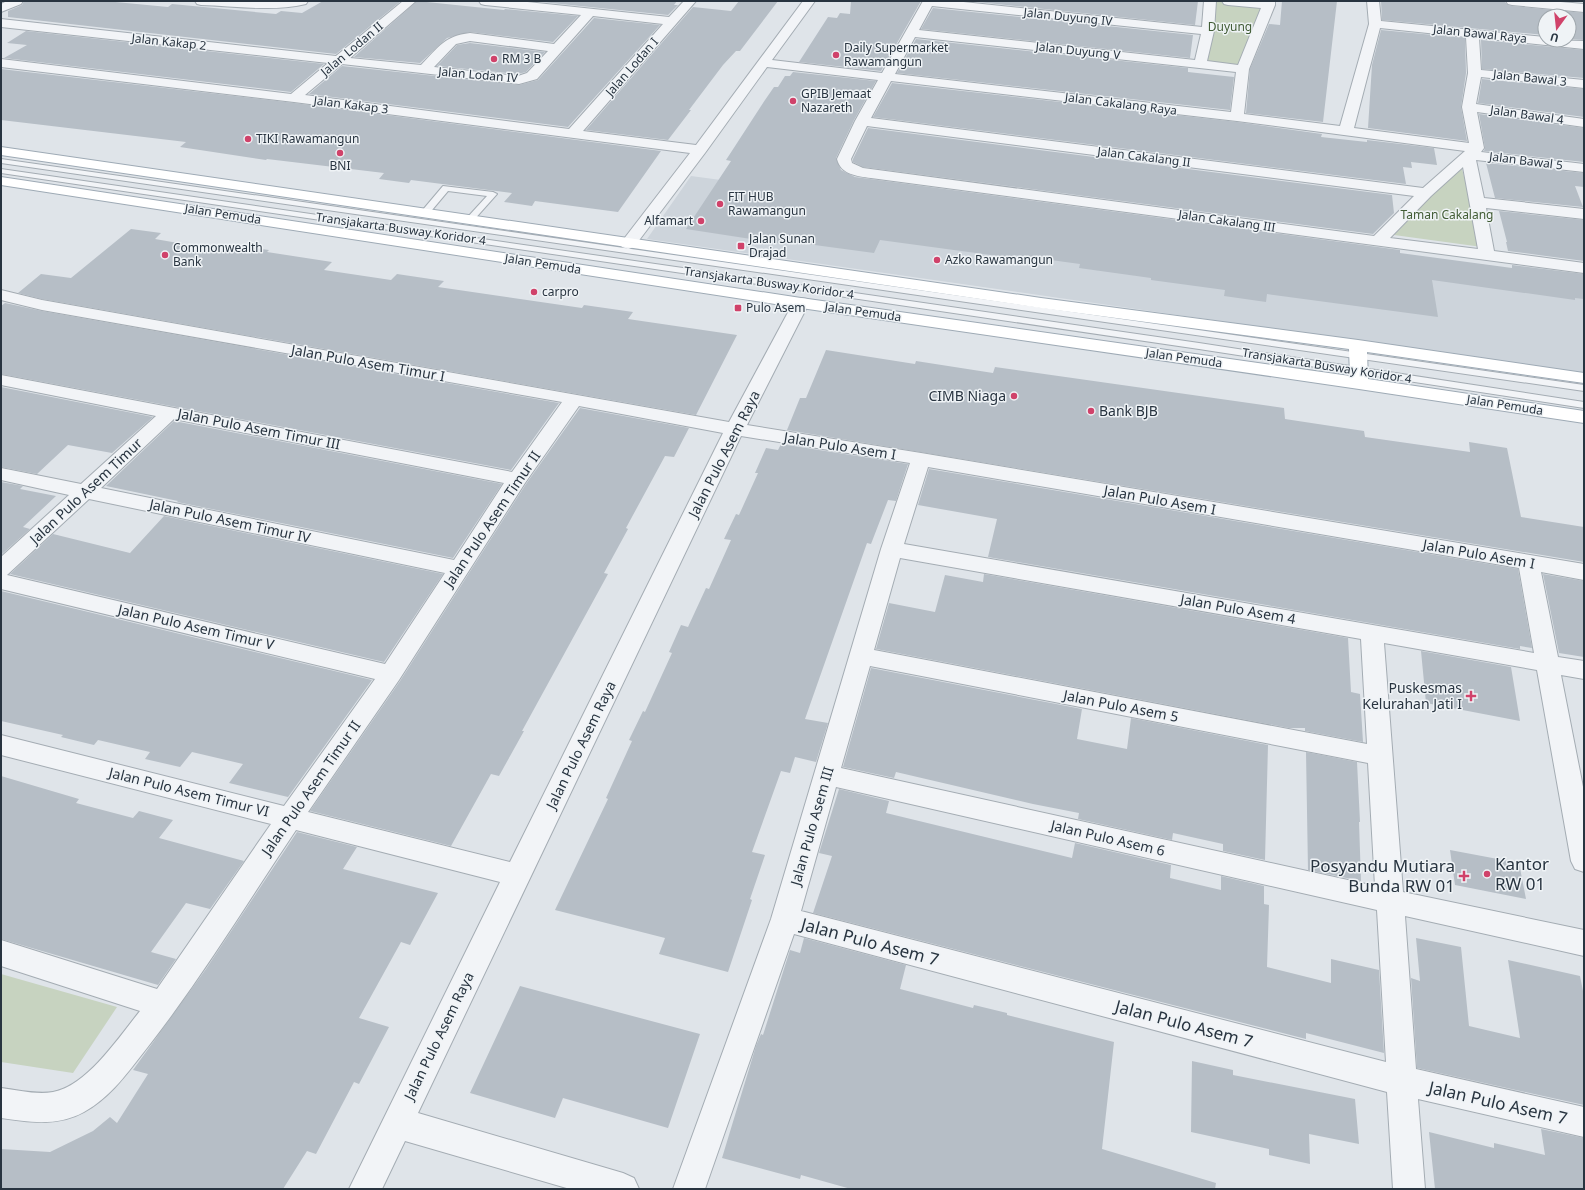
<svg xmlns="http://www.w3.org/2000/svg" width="1585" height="1190" font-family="'Noto Sans',sans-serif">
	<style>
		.built { fill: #cdd4db }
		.green { fill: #c7d3c0 }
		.building { fill: #b6bec6 }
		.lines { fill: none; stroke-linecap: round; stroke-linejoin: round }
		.lane-casing { stroke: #a4acb3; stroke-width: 2 }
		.street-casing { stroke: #a4acb3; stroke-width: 2 }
		.primary-casing { stroke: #9eaab5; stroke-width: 2 }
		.lane { fill: #f2f4f7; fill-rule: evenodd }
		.street { fill: #f2f4f7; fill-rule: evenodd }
		.primary { fill: #fff; fill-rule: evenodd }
		.poi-dot { fill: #d0426a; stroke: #eff3f6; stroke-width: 1.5 }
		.labels { text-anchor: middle; stroke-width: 3; stroke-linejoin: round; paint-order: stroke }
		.far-street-label { font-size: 12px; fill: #283440; stroke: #eff3f6 }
		.far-park-label { font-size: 12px; fill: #415c35; stroke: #eff3f6 }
		.far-poi-label { font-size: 12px; fill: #283440; stroke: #eff3f6; text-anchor: start }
		.street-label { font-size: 14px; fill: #283440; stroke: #eff3f6 }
		.poi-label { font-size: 14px; fill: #283440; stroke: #eff3f6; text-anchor: end }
		.near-poi-label { font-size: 17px; fill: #283440; stroke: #eff3f6; text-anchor: start }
		.near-street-label { font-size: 17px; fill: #283440; stroke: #eff3f6 }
	</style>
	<rect width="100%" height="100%" fill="#dfe4e9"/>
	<!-- built -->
	<path class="built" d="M691,176L1584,295V373L647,239Z"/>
	<!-- green -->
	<path class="green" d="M1216,1L1259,6L1261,9L1240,65L1200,61Z
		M1461,165L1482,247L1394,235Z
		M1,974L117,1007L73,1073L1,1062Z"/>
	<!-- building -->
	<path class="building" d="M24,1H105L168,7L172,4L276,14L281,11L302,13L323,1H401L336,54L8,17V11L22,5Z
		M417,1L504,10L505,9L578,16L553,42L470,32L447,38L420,63L354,57Z
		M532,1H677L674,5H678L668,15Z
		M739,1H778L740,51H736L723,65L689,110H691L668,140L586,130L693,7L731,11Z
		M851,1H921L881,71L799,62L828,17L837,18L840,13L850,14Z
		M968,1H1198L1195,25Z
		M1282,1H1337L1323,122L1246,113L1250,69L1269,24L1280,25Z
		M1381,1H1497L1505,2L1508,5L1512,6L1584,13V40L1569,39V16H1545V35L1382,20Z
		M933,8L1193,35L1190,58L921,29Z
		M594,18L660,25L568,127L309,94L342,66L519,85L538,80Z
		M1381,30L1465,38L1466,73L1461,107L1467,141L1368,128L1372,65Z
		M26,31L324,64L291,92L4,58L27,45L7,43Z
		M916,39L1188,68V72L1234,77L1230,110L897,73Z
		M1481,40L1584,50V78L1482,69Z
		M470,43L545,52L526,72L518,74L437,66L457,45Z
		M1,69L294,103L661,151L618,212L535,201L532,206L504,202L512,193L411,180L409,183L379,179L384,173L267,159L266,160L180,147L186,142L1,120Z
		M793,72L876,81L854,120L836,158L841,170L855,177L1400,250V253L1512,268V265L1584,274V299L1575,298V300L1432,280L1438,317L1267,294L1266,302L1224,296L1225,290L1151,280V278L1079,268L1080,264L1014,255L1013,258L880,240L874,253L785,241L784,244L686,229L731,161L726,160L765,100L774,87H778L785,76H790Z
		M1482,79L1584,89V117L1478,103Z
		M892,83L1237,122L1322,134L1321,137L1367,142V140L1434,148L1437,165L1411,162L1412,168L1403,167L1406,184L873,117Z
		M1479,114L1584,128V162L1484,151L1485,148Z
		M868,128L1392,195L1394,213L1373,234L863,167L853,162V159Z
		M1486,163L1584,173V187L1575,186L1583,207L1495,198Z
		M1499,211L1584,220V261L1508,251L1506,242H1507Z
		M131,229L161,233L155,239L224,251L231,245L269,250L267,252L332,262L324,270L391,280L397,274L444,281L438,287L582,308L584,305L633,312L628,319L737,335L696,415L42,299L18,293L41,274L71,278Z
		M5,303L42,311L559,403L511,470L1,374V306Z
		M826,350L915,364L916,361L993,373L995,367L1284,408L1285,419L1364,431L1365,437L1470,452L1469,442L1507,448L1521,517L1584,527V562L787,430L800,398H806Z
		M1,387L153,417L112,453L68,445L37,474L1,467Z
		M580,408L689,428L674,457L665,456L626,528L628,529L604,573L608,574L522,731H524L499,776L491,774L451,846L310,811L400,681L526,484Z
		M174,421L502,484L453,558L177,502L178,501L106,486Z
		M781,444L908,464L896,501L888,500L871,544L867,543L805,719L828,723L816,762L795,757L790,773L781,771L752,852L765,855L750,899L752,900L728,972L659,954L665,938L555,910L608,799L606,798L632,741L629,740L643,711L645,712L672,653L669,652L681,625L688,627L706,588L709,589L731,540L724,539L736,514L739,515L758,473H755L766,448L778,450Z
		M929,469L1518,569L1532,648L1520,646V649L988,557L997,519L918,505Z
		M1,482L23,486L20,489L56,496L23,527L30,529L1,555Z
		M164,516L443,574L384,662L10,574L53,534L130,553Z
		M984,574L1348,638L1351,692L1360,694L1363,742L1305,731V728H1289L876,649L889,603L935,612L945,575L983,582Z
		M1543,574L1584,581V657L1559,653Z
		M1,591L372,680L288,797L229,783L243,764L192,752L180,767L145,759L150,752L98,740L94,745L61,737L63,735L1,721Z
		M1421,651L1511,667L1520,721L1426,703Z
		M871,668L1082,709L1077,739L1127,749L1131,718L1268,745L1265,860L1223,851V844L1173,833L1172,840L1078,819L1079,813L1033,804L896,772L894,778L843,767Z
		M1306,752L1357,762L1360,822H1359L1361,881L1308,870Z
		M1,776L79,799L76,803L133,818L139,811L173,820L159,838L244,861L210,909L186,903L151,952L176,959L158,985L1,939Z
		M839,789L889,801L886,813L1072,858L1075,843L1171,865L1170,878L1221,890V876L1264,886V904L1269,905L1267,967L1331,983V959L1379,970L1384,1053L1306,1033V1039L813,913L832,856L819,853Z
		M297,832L357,847L343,869L438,893L410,945L401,942L359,1018L389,1027L359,1084L354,1082L316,1154L307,1151L283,1189H1V1149L50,1152L93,1131L110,1117L117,1123L148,1074L133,1070L206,969Z
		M1450,850L1519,863L1526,899L1455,885Z
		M804,938L906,965L900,989L973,1008L974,1005L1007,1013V1015L1114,1042L1102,1149L1216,1183L1215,1189H851L801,1175L800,1179L722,1158L756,1046L761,1034L763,1035L790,950L800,953Z
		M1416,938L1461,947L1469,1026L1520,1038L1508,960L1580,976L1584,996V1105L1417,1068L1411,978L1420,981Z
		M520,986L700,1034L668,1128L563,1098L555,1118L470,1093Z
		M1192,1061L1233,1070V1075L1355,1099L1359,1144L1309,1134L1310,1164L1269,1155V1149L1191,1132Z
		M1541,1129L1584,1138V1189H1435L1429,1132L1494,1148V1143L1545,1155Z"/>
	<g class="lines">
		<defs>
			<path id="lane" d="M1,159L1584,385V391L1,163Z
				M1,169L1199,343L1584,402V408L1199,349L1,173Z
				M443,186L493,192L497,194L472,222H466L465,220L487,196L448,191L427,216H421L420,214L421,212Z"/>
			<path id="street" d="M7,1H23L21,4L1,12V4Z
				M195,1H308L306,4C273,12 235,6 201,5L197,4Z
				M403,1H416L350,58L421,65C439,47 444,36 470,33L554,44L581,15L485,5L481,4L479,1H518L669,17L684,1H696L583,131L696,145L803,1H815L772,60L882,73L923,1H954L1202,27L1204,1H1216L1214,31L1207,61L1238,65L1261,8L1228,5L1224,4L1222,1H1275V5L1249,69L1244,114L1340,126L1369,24L1367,1H1379L1381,21L1545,37V40L1584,41V49L1479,38L1481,70L1584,80V88L1481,77L1476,104L1584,119V127L1477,112L1484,148L1481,152L1584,164V172L1476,160L1484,198L1584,209V219L1486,208L1494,251L1584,263V273L871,178C857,176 841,175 837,159L855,121L878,80L767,67L705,153L634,247L628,249L622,247L620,244L690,153L294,102L1,67V59L291,94L328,63L1,27V19L336,56ZM932,6L1201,34L1195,60L919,30ZM593,16L663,24L569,129L305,95L342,64L519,84L537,79ZM1380,28L1466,37L1468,73L1462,107L1469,143L1354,128ZM915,37L1236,72L1231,112L895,74ZM470,41L548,51L527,73L518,76L434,67L456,44ZM891,81L1237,121L1465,151L1423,188L871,118ZM867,126L1414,196L1374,236L863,168L852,163L851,159ZM1463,167L1478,249L1390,238L1431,196Z
				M1506,1H1549L1584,4V12L1512,5L1508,4Z
				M1,290L42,300L729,422L793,303L795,299L801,298L807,299L809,303L747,425L921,453L1584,564V580L1541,572L1558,657L1584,661V679L1561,675L1584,792V872L1575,869L1571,861L1537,670L1384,643L1403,892L1584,930V956L1405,916L1416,1069L1584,1107V1137L1418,1099L1425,1189H1393L1387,1092L794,934L705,1189H673L771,919L881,549L910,463L741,436L418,1113L623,1173L634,1178L639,1189H570L405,1141L382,1189H349L500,882L296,830C247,903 201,979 147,1048C128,1072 111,1097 84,1112C57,1127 29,1122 1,1118V1088C18,1090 36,1095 53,1092C87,1086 119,1037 140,1011L1,966V940L157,989L271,824L1,755V735L284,806L375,679L1,589V557L69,495L1,480V468L81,484L156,416L1,385V375L512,472L562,402L42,310L1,300ZM579,406L723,433L510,862L308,812L399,680L525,483ZM174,419L504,483L454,560L101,488ZM928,467L1519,568L1534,653L904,544ZM89,499L445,573L385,664L7,575ZM900,558L1361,639L1367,744L874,650ZM870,666L1368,763L1375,886L841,768ZM836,787L1377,910L1386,1062L801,911Z"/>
			<path id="primary" d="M1,147L1041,298L1358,340L1584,373V383L1367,352L1368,379L1584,411V423L1359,389L801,308L1,185V177L801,298L1350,376L1349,349L1041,308L1,155Z"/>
		</defs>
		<!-- lane casing -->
		<use href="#lane" class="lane-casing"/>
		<!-- street casing -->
		<use href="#street" class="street-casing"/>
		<!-- primary casing -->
		<use href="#primary" class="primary-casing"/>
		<!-- lane -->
		<use href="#lane" class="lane"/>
		<!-- street -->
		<use href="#street" class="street"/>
		<!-- primary -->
		<use href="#primary" class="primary"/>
	</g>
	<!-- markers -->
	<g class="poi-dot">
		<circle cx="836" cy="55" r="4"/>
		<circle cx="494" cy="59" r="4"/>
		<circle cx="793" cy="101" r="4"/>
		<circle cx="248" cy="139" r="4"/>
		<circle cx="340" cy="153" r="4"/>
		<circle cx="720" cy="204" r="4"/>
		<circle cx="701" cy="221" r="4"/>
		<rect x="737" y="242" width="8" height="8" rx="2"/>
		<circle cx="165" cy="255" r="4"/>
		<circle cx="937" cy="260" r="4"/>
		<circle cx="534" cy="292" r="4"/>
		<rect x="734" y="304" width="8" height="8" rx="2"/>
		<circle cx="1014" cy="396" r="4"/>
		<circle cx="1091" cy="411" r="4"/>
		<path d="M1469 690h4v4h4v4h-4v4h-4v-4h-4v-4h4z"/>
		<circle cx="1487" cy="874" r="4"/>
		<path d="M1462 870h4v4h4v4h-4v4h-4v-4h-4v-4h4z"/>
	</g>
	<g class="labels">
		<!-- far-street labels -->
		<g class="far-street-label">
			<text transform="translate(1068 17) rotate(6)" y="4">Jalan Duyung IV</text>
			<text transform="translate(1480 34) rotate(6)" y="4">Jalan Bawal Raya</text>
			<text transform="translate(169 42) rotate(6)" y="4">Jalan Kakap 2</text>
			<text transform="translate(352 49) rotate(-40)" y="4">Jalan Lodan II</text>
			<text transform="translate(1078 51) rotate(6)" y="4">Jalan Duyung V</text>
			<text transform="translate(632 67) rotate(-49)" y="4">Jalan Lodan I</text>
			<text transform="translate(478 75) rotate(5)" y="4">Jalan Lodan IV</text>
			<text transform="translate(1530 78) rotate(6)" y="4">Jalan Bawal 3</text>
			<text transform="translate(1121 104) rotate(7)" y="4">Jalan Cakalang Raya</text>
			<text transform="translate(351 105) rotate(7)" y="4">Jalan Kakap 3</text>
			<text transform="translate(1527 115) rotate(8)" y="4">Jalan Bawal 4</text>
			<text transform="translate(1144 157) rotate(7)" y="4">Jalan Cakalang II</text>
			<text transform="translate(1526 161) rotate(7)" y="4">Jalan Bawal 5</text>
			<text transform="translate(223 214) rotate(9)" y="4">Jalan Pemuda</text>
			<text transform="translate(1227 221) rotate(8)" y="4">Jalan Cakalang III</text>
			<text transform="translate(401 229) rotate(8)" y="4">Transjakarta Busway Koridor 4</text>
			<text transform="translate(543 264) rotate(9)" y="4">Jalan Pemuda</text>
			<text transform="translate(769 283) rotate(8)" y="4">Transjakarta Busway Koridor 4</text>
			<text transform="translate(863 312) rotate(8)" y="4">Jalan Pemuda</text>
			<text transform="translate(1184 358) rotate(8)" y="4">Jalan Pemuda</text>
			<text transform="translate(1327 366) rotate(9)" y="4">Transjakarta Busway Koridor 4</text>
			<text transform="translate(1505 405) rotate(9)" y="4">Jalan Pemuda</text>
		</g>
		<!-- far-park labels -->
		<g class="far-park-label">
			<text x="1230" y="31">Duyung</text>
			<text x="1447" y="219">Taman Cakalang</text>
		</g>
		<!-- far-poi labels -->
		<g class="far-poi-label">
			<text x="844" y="52">Daily Supermarket<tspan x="844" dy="14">Rawamangun</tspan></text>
			<text x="502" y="63">RM 3 B</text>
			<text x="801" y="98">GPIB Jemaat<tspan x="801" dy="14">Nazareth</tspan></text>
			<text x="256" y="143">TIKI Rawamangun</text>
			<text x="340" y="170" text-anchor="middle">BNI</text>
			<text x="728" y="201">FIT HUB<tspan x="728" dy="14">Rawamangun</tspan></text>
			<text x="693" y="225" text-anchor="end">Alfamart</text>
			<text x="749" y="243">Jalan Sunan<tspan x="749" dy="14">Drajad</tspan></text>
			<text x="173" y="252">Commonwealth<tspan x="173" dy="14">Bank</tspan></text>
			<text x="945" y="264">Azko Rawamangun</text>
			<text x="542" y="296">carpro</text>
			<text x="746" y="312">Pulo Asem</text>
		</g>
		<!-- street labels -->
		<g class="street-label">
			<text transform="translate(368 363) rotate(10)" y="5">Jalan Pulo Asem Timur I</text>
			<text transform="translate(259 429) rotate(11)" y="5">Jalan Pulo Asem Timur III</text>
			<text transform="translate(840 446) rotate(9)" y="5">Jalan Pulo Asem I</text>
			<text transform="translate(724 454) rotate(-63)" y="5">Jalan Pulo Asem Raya</text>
			<text transform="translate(86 491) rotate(-43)" y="5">Jalan Pulo Asem Timur</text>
			<text transform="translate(1160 500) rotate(10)" y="5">Jalan Pulo Asem I</text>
			<text transform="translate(492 519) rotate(-56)" y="5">Jalan Pulo Asem Timur II</text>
			<text transform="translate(230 521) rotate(12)" y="5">Jalan Pulo Asem Timur IV</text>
			<text transform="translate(1479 554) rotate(10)" y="5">Jalan Pulo Asem I</text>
			<text transform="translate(1238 609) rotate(10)" y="5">Jalan Pulo Asem 4</text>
			<text transform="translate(196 627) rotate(13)" y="5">Jalan Pulo Asem Timur V</text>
			<text transform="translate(1121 706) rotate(11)" y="5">Jalan Pulo Asem 5</text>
			<text transform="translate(581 745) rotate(-64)" y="5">Jalan Pulo Asem Raya</text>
			<text transform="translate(311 788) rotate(-55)" y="5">Jalan Pulo Asem Timur II</text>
			<text transform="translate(189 792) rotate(14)" y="5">Jalan Pulo Asem Timur VI</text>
			<text transform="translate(812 826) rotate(-74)" y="5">Jalan Pulo Asem III</text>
			<text transform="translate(1108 838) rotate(13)" y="5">Jalan Pulo Asem 6</text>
			<text transform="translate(439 1036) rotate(-64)" y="5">Jalan Pulo Asem Raya</text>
		</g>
		<!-- poi labels -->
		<g class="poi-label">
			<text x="1006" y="401">CIMB Niaga</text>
			<text x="1099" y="416" text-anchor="start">Bank BJB</text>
			<text x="1462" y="693">Puskesmas<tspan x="1462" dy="16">Kelurahan Jati I</tspan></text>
		</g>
		<!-- near-poi labels -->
		<g class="near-poi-label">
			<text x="1495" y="870">Kantor<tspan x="1495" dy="20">RW 01</tspan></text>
			<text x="1455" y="872" text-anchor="end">Posyandu Mutiara<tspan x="1455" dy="20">Bunda RW 01</tspan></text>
		</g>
		<!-- near-street labels -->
		<g class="near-street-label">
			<text transform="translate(870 942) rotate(15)" y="6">Jalan Pulo Asem 7</text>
			<text transform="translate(1184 1024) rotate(15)" y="6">Jalan Pulo Asem 7</text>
			<text transform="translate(1498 1103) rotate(13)" y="6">Jalan Pulo Asem 7</text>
		</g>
	</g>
	<!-- border -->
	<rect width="1585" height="1190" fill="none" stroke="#283440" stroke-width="4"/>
	<!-- north arrow -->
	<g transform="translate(1557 28) rotate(195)"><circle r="19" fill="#eff3f6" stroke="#9fa7ad"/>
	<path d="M0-3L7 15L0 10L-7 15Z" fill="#d0426a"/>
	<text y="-6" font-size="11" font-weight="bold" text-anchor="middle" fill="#283440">U</text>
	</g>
</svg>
